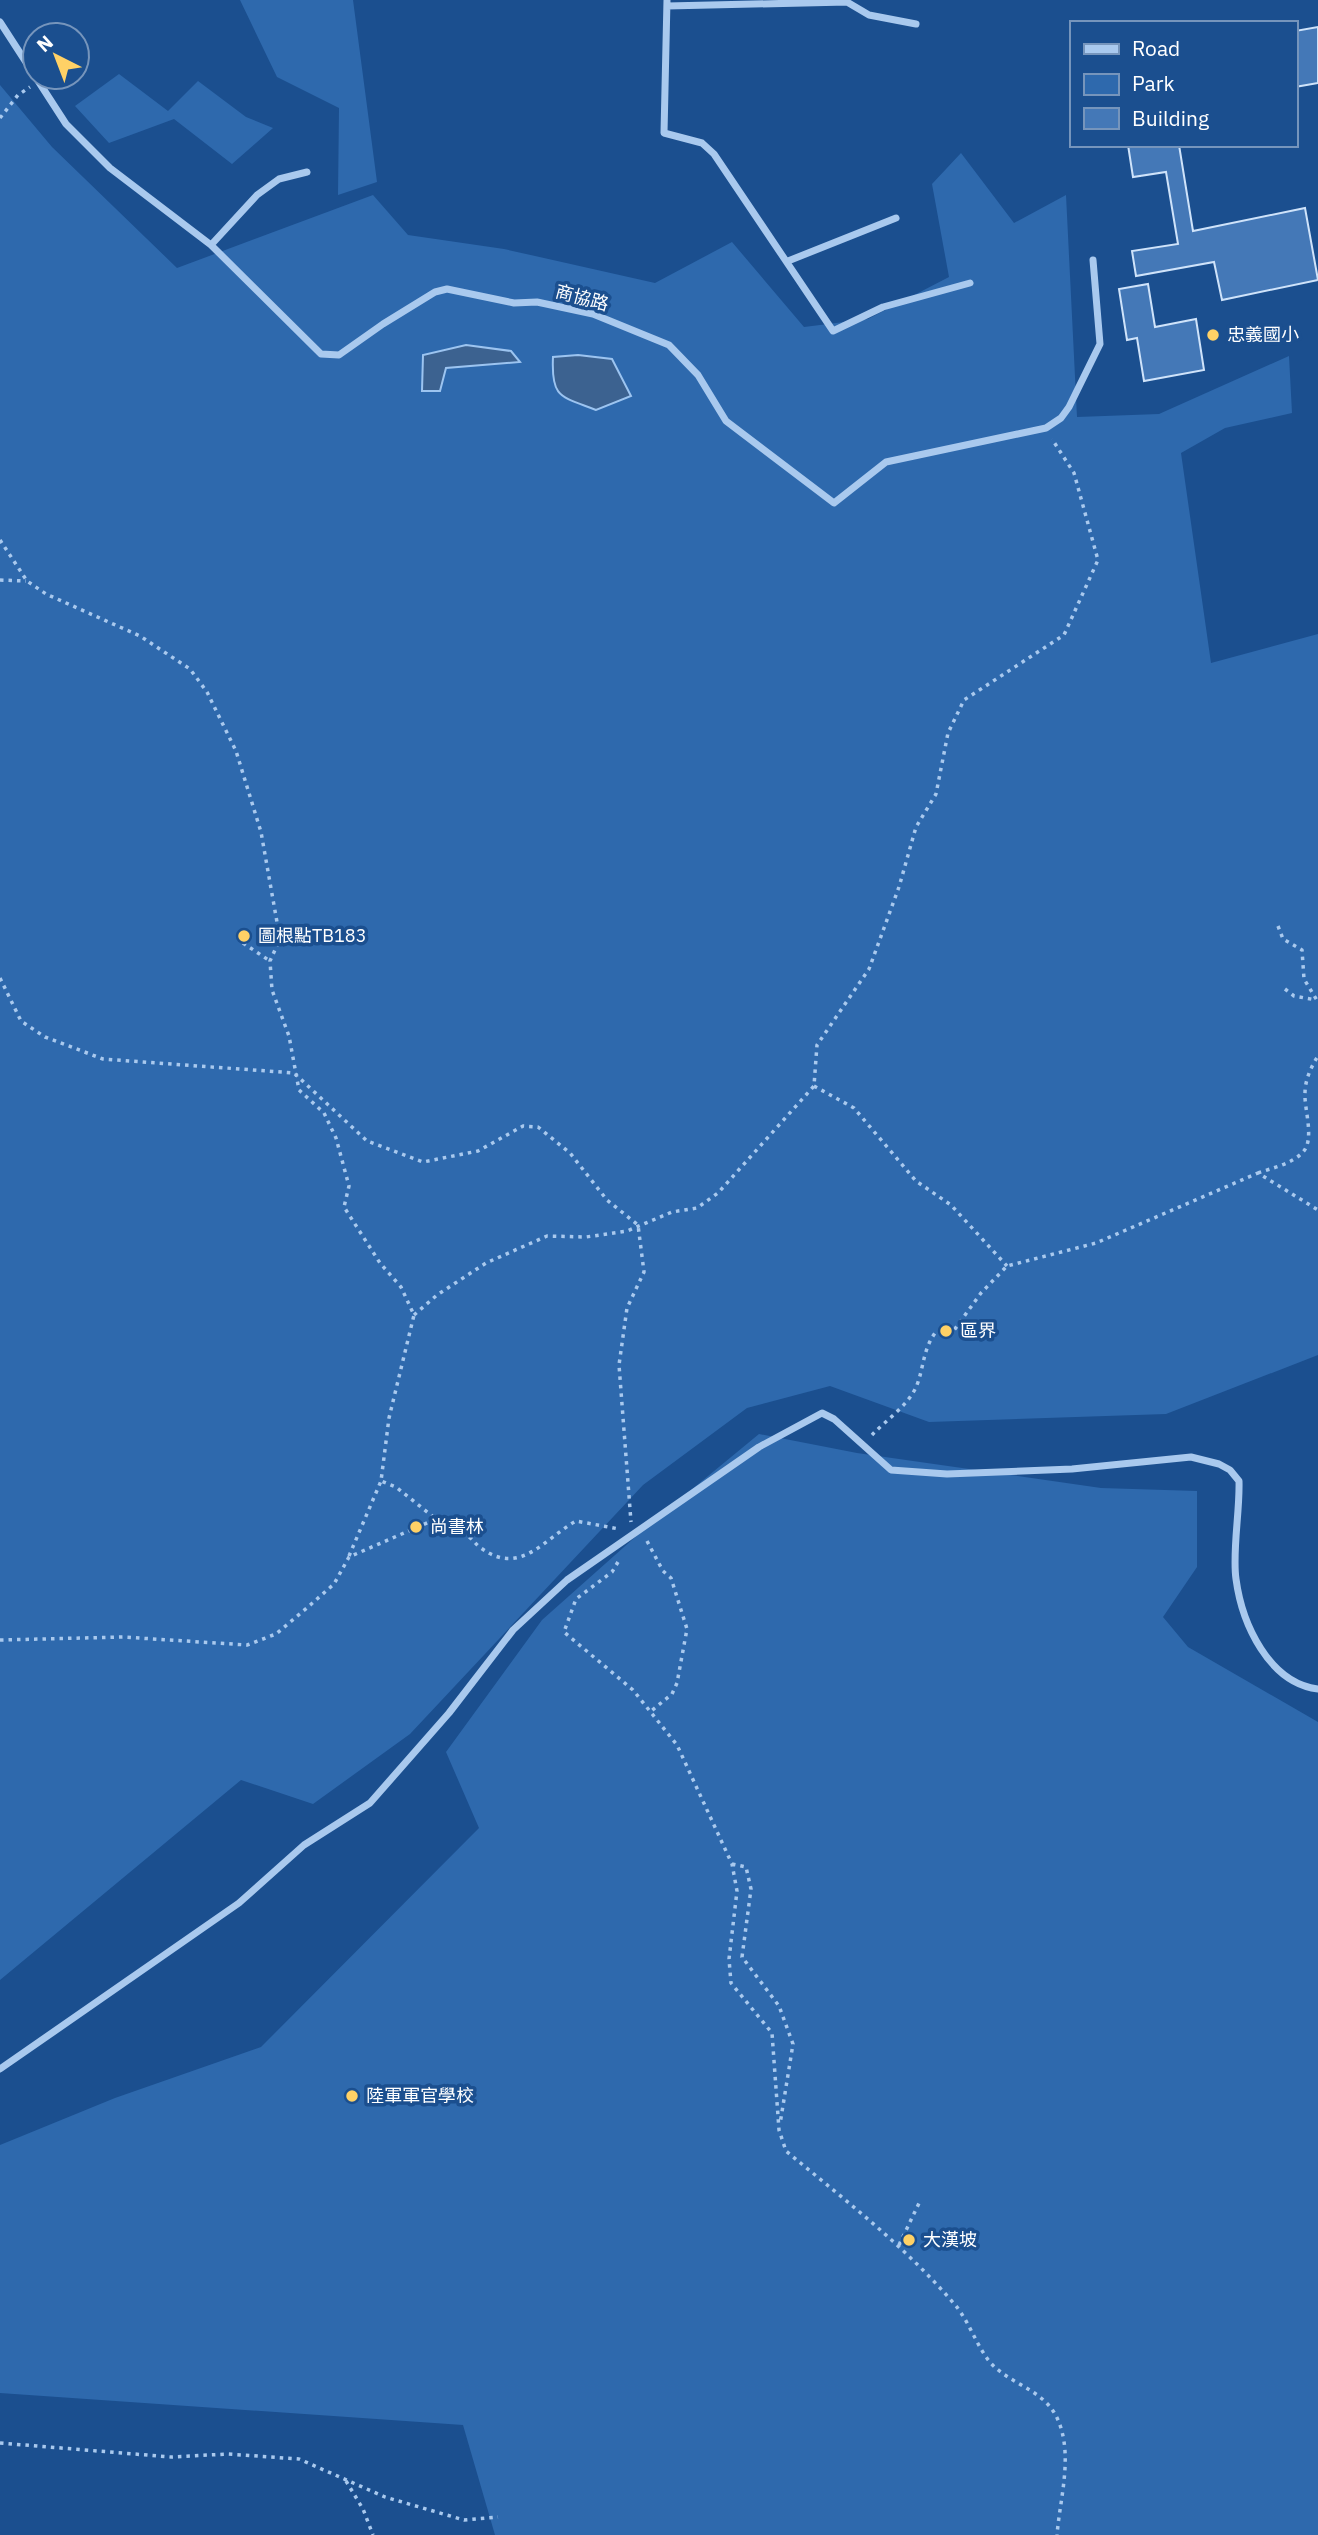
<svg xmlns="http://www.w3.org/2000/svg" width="1318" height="2535" font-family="'IBM Plex Sans','Noto Sans TC',sans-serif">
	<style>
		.green { fill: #2e69ad }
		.water { fill: #3c6290; stroke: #9cc4f0; stroke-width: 2 }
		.building { fill: #4478b7; stroke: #cfe3fa; stroke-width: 2 }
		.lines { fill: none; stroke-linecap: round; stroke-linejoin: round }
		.path { stroke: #a9c9ee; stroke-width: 3.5; stroke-dasharray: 3.5 5; stroke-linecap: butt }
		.street { stroke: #a9c9ee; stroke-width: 7 }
		.poi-dot { fill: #ffd166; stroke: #1b4f8f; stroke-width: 2.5 }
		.labels { text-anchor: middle; stroke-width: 7; stroke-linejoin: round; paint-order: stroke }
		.street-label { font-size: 18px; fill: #fff; stroke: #1b4f8f }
		.poi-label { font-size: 18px; fill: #fff; stroke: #1b4f8f; text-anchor: start }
	</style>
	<rect width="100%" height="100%" fill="#1b4f8f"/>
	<!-- green -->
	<path class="green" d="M240,0H353L377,182L338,195L339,108L277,77Z
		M119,74L168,111L198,81L246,117L273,128L232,164L174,119L109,143L75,106Z
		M0,85L52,147L177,268L373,195L408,235L504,249L655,283L732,242L804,327L868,319L949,277L932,184L961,153L1014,223L1066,195L1077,417L1159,414L1289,356L1292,413L1225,428L1181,453L1211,663L1318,634V1355L1166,1414L929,1422L830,1386L747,1408L643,1485L410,1734L313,1804L241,1780L0,1980Z
		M759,1434L857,1453L1101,1488L1197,1491V1567L1163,1617L1188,1647L1318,1722V2535H495L463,2425L0,2393V2145L115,2098L261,2047L479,1828L446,1752L542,1620L651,1523Z"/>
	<!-- water -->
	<path class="water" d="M466,345L511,351L520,362L446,368L440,391H422L423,355Z
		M578,355L612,359L631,396L596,410C560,396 551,398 553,357Z"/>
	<!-- building -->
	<path class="building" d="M1318,27V83L1295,87V31Z
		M1128,145H1179L1193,231L1305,208L1318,280L1222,300L1214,262L1136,276L1132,251L1178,244L1166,172L1133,177Z
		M1148,284L1155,327L1196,319L1204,370L1144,381L1137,338L1127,340L1119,289Z"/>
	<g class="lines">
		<!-- path -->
		<path class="path" d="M0,118L18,95L30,87
			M0,540L27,581L46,594L140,636L190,669L207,692L236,751L261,832L280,939L270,961L272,990L289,1036L299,1090L324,1113L336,1138L349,1186L344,1207L380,1263L401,1287L414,1315L389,1418L381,1481L396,1487L436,1519
			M0,580L26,581
			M1278,926L1283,939L1302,950L1304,979L1318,1002
			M243,943L270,961
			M0,978L21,1021L45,1037L103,1059L294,1073L367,1141L423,1162L478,1151L523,1126L538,1127L570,1153L607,1200L638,1225L644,1272L627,1308L619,1365L631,1522
			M1285,989L1294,996L1316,1000
			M814,1086L854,1108L916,1181L951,1205L1007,1266
			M1258,1173C1272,1168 1292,1164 1303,1152C1315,1139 1304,1109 1305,1093C1305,1080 1311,1067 1318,1056
			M414,1315L437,1295L486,1263L547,1236L586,1237L627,1231L672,1212L697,1208L718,1193L814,1086L817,1045L869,969L899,887L916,827L936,794L948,733L964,700L1064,635L1098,560L1074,473L1052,439
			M872,1435C886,1420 909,1405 917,1385C924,1366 923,1350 935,1333H952L981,1293L1007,1266L1096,1243L1258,1173L1318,1210
			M647,1541L663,1571L671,1578L687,1629L677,1683L672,1694L650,1712
			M349,1556L381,1481
			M618,1562L612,1572L576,1599L564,1632L633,1690L677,1745L732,1864L737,1891L729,1959L731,1983L772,2033L779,2130L786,2151C845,2200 906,2247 956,2306C969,2322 976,2344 989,2361C1007,2383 1040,2388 1055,2414C1075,2450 1060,2497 1057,2535
			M0,1640L123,1637L247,1645L276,1634L308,1607L334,1584L349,1557L436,1519C446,1528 457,1531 469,1537C474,1540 476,1545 481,1548C520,1577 544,1539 576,1521L619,1529
			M732,1864L746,1867L751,1889L742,1957L779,2006L793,2044L780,2124
			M899,2245L921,2199
			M0,2443L171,2457L228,2454L299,2459L385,2497L464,2520L498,2517
			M346,2481L363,2509L373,2535"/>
		<!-- street -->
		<path class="street" d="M667,0L664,133L702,143L714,154L833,331L883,307L970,283
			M667,6L847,2L869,15L916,24
			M0,22L66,124L110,168L211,245L321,354L339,355L383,324L435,292L447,289L514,303L537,302L593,314L669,345L698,375L726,421L834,503L886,462L1046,428L1061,418L1069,407L1100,344L1093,260
			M211,245L257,195L279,179L307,172
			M788,261L896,218
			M0,2069L239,1903L304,1845L370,1803L449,1713L513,1630L567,1580L759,1447L822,1413L834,1419L891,1470L947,1474L1072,1469L1191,1457L1219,1464L1230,1470L1239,1481C1240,1511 1232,1552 1236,1579C1242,1624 1269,1683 1318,1689"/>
	</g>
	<!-- markers -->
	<g class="poi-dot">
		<circle cx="1213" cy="335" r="7"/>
		<circle cx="244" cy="936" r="7"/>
		<circle cx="946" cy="1331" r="7"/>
		<circle cx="416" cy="1527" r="7"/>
		<circle cx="352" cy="2096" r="7"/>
		<circle cx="909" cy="2240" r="7"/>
	</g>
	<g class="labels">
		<!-- street labels -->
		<g class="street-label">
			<text transform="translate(582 298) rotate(15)" y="6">商協路</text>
		</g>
		<!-- poi labels -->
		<g class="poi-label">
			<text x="1227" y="341">忠義國小</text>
			<text x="258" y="942">圖根點TB183</text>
			<text x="960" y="1337">區界</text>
			<text x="430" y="1533">尚書林</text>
			<text x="366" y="2102">陸軍軍官學校</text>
			<text x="923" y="2246">大漢坡</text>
		</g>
	</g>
	<!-- legend -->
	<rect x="1070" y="21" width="228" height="126" fill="#1b4f8f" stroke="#7695bc" stroke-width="2"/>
	<rect x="1084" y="44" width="35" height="10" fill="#a9c9ee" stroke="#7695bc" stroke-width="2"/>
	<text x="1132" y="56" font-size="21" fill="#ffffff">Road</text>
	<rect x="1084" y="74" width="35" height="21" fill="#2e69ad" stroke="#7695bc" stroke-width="2"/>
	<text x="1132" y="91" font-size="21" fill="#ffffff">Park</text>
	<rect x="1084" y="108" width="35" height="21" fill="#4478b7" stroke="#7695bc" stroke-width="2"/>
	<text x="1132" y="126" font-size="21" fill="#ffffff">Building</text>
	<!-- north arrow -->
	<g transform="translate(56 56) rotate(318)"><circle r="33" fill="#1b4f8f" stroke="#7695bc" stroke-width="2"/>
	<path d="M0-5L12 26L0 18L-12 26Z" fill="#ffd166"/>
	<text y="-10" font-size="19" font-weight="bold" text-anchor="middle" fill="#ffffff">N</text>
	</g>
</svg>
